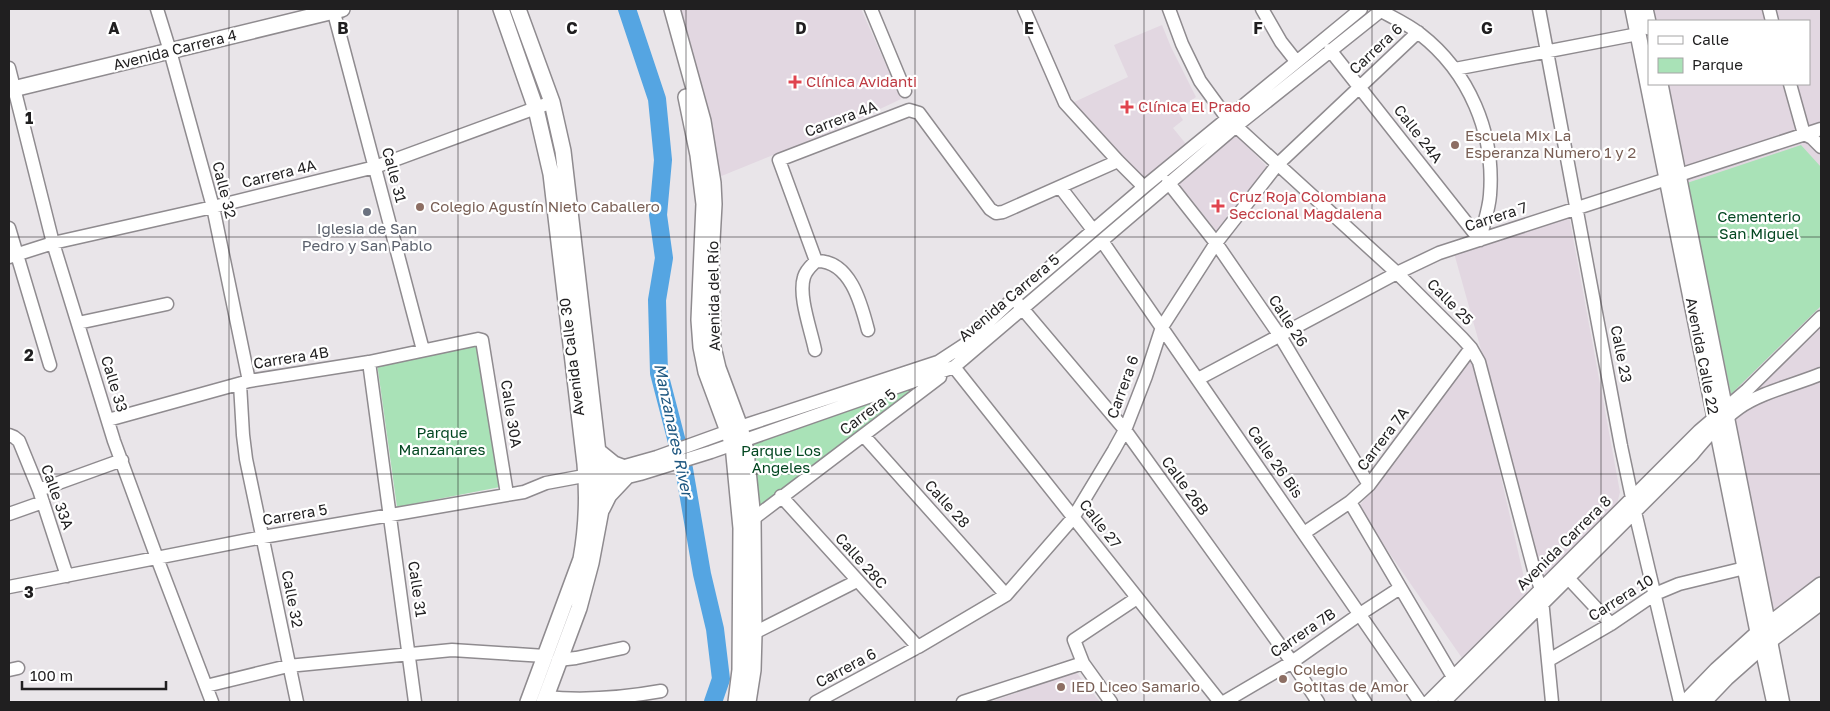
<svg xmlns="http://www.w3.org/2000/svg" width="1830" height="711" font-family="'Golos Text',sans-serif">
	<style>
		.built { fill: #e2d7e1 }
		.green { fill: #a9e2b7 }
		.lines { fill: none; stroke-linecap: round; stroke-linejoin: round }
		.river { stroke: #55a5e2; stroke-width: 18 }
		.minor-casing { stroke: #8f8b8f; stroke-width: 15 }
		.major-casing { stroke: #8f8b8f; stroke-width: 18 }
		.minor { stroke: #fff; stroke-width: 12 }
		.major { stroke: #fff; stroke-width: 15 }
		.grid { fill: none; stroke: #201f20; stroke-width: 1; stroke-opacity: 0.55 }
		.health-dot { fill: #e0444e; stroke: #fff; stroke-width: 2 }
		.education-dot { fill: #8d6e63; stroke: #fff; stroke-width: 2 }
		.worship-dot { fill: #6b7280; stroke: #fff; stroke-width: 2 }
		.labels { text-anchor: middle; stroke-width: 4.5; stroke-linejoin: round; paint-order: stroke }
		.street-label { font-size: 15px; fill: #201f20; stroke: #fff }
		.health-label { font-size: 15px; fill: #be3a42; stroke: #fff; text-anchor: start }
		.education-label { font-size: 15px; fill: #785e54; stroke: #fff; text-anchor: start }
		.park-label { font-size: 15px; fill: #034721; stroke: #fff }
		.worship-label { font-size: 15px; fill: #5b616d; stroke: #fff }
		.water-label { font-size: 16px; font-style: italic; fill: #1e5780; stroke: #fff }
		.grid-label { font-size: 16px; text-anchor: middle; font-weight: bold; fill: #201f20; stroke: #fff; stroke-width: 4.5; stroke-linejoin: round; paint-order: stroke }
	</style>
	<rect width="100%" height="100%" fill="#e9e5e9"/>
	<!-- built -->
	<path class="built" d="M677,9H861L901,99L840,128L719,177Z
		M1637,9H1821V586L1758,634L1651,84H1809V21H1649V72Z
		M1162,25L1171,47L1196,97L1177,111L1183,120L1173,128L1186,144L1144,184L1070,104L1128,77L1114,45Z
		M1233,131L1269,169L1217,232L1175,179Z
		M1569,216L1620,492L1617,504L1540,580L1480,346L1454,253Z
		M1469,355L1476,368L1528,595L1462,658L1358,508Z
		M1076,672L1100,702H990Z"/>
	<!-- green -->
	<path class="green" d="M1801,145L1821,167V306L1731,394L1687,183Z
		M478,343L500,487L397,507L377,363Z
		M922,384L757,510L750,442Z"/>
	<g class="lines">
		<!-- river -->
		<path class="river" d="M627,9L657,99L663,160L658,215L664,258L657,300L659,373L684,469L702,574L715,629L721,679L713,702"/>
		<defs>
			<path id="minor" d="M157,9L170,51L213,207L249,381
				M333,9L423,350
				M871,9L905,91
				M1024,9L1065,103L1118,161L1144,187
				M1169,9L1182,44L1200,81L1227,118L1397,273L1462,338L1471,348L1479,362L1534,570L1541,589L1552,702
				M1262,9L1281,42L1296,61
				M1539,9L1621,446L1635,512L1680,702
				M1769,9L1772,21
				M1381,11C1394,18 1409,25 1420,34C1469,72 1495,133 1490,195C1489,210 1483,225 1480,240
				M1330,50L1480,240
				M9,68L53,243L114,441L157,558L212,702
				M1455,69L1638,34
				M1790,84L1804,134L1812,138L1821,147
				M1168,182L1216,243L1280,336L1369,485
				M1060,187L1093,230
				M9,228L50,365
				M1102,241L1420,702
				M9,257L53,243L213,207L375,167L552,102
				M816,261C850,260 861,303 868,330
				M1016,301L1125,430L1292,662L1318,702
				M78,323L167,304
				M815,350C811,330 798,296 804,277C806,270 811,266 816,261L779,160L909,110L919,113L990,209L996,213L1003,212L1118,161
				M369,362L415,702
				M954,367L1220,702
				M1198,379L1397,273L1439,253L1821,129
				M240,384L243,435L246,459L297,702
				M108,420L249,381L369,362L478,339L482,340L507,494
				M9,435L14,437L19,441L39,490L67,576
				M864,436L1006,595
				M592,486L640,474L711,452L954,367L1235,127L1383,9
				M39,490L122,460
				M781,496L918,647
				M1350,502L1453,677
				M9,514L43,502
				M753,519L940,377
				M1304,533L1350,502L1369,485L1471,348
				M1569,579L1611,624
				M9,587L263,537L524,492L546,483L600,473L657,457L740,427L938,362L964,345L1014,298L1144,187L1361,9
				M746,637L857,581
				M1771,641L1783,702
				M1761,647L1773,702
				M558,660L576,658L623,648
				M1549,660L1611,624L1655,594L1679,584L1745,568
				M9,670L18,668
				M206,686L288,666L452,650L545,656
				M1359,693L1365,702
				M545,697C585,701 622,698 661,691
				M816,702L918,647L1006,595L1073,518L1114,450L1125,430L1146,376L1162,327L1216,243L1277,165L1418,32
				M963,702L1083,663
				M1111,702L1083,663L1074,640L1137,598
				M1224,702L1292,662L1360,614L1400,588
				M1428,702L1699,431L1747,390L1821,317
				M1444,702L1692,455C1706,438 1721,421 1739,408C1759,393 1797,384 1821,374"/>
			<path id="major" d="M501,9L536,109L551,174L585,464C588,498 587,526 581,559L528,702
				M518,9L552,102L563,151L599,461L601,510L591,563L579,608L544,702
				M672,9L703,121L713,183L714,204L711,259L713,347L718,368L740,427L746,451L753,519L754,634L753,670L748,702
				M1633,9L1761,647
				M1645,9L1649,27
				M1660,84L1771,641
				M9,90L342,9
				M686,97L698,155L704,204L699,320L701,347L706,372L733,445L741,528L740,670L736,702
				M598,451L614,464L622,467
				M602,509L609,495L625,478
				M1686,702L1717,670L1758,633L1821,585
				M1703,702L1726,678L1761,647L1821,602"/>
		</defs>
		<!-- minor casing -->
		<use href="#minor" class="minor-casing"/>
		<!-- major casing -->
		<use href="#major" class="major-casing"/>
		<!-- minor -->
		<use href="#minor" class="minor"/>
		<!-- major -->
		<use href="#major" class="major"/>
	</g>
	<!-- grid -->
	<path class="grid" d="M229,9V702M458,9V702M686,9V702M915,9V702M1144,9V702M1372,9V702M1601,9V702M9,237H1821M9,474H1821"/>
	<!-- markers -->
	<g class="health-dot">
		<path d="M792.5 74.5h5v5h5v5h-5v5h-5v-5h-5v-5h5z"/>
		<path d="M1124.5 99.5h5v5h5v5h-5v5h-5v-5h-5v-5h5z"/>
		<path d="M1215.5 198.5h5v5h5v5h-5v5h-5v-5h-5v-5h5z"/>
	</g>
	<g class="education-dot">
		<circle cx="1455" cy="145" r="5"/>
		<circle cx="420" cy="207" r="5"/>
		<circle cx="1283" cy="679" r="5"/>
		<circle cx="1061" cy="687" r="5"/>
	</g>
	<circle class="worship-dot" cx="367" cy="212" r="5"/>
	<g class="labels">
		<!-- street labels -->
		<g class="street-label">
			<text transform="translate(1376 49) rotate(-43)" y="5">Carrera 6</text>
			<text transform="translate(175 50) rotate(-14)" y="5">Avenida Carrera 4</text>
			<text transform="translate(841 119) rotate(-21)" y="5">Carrera 4A</text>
			<text transform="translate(1418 134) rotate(52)" y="5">Calle 24A</text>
			<text transform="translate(279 174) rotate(-14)" y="5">Carrera 4A</text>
			<text transform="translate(394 175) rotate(75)" y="5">Calle 31</text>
			<text transform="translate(224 190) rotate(76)" y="5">Calle 32</text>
			<text transform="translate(1496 217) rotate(-18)" y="5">Carrera 7</text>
			<text transform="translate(714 296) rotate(-91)" y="5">Avenida del Río</text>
			<text transform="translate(1009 298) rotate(-40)" y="5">Avenida Carrera 5</text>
			<text transform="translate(1450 302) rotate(45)" y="5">Calle 25</text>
			<text transform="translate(1288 321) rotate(57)" y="5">Calle 26</text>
			<text transform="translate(1621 354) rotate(79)" y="5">Calle 23</text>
			<text transform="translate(1702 356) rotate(79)" y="5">Avenida Calle 22</text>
			<text transform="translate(572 357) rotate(-97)" y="5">Avenida Calle 30</text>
			<text transform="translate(291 358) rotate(-9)" y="5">Carrera 4B</text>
			<text transform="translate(114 384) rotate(73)" y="5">Calle 33</text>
			<text transform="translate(1123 387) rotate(-70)" y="5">Carrera 6</text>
			<text transform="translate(868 412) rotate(-37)" y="5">Carrera 5</text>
			<text transform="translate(511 414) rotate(81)" y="5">Calle 30A</text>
			<text transform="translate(1383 439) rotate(-53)" y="5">Carrera 7A</text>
			<text transform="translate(1275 462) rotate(55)" y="5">Calle 26 Bis</text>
			<text transform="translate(1185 486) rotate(54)" y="5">Calle 26B</text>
			<text transform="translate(57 497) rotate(70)" y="5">Calle 33A</text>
			<text transform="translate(947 504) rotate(48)" y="5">Calle 28</text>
			<text transform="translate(295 515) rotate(-10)" y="5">Carrera 5</text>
			<text transform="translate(1100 524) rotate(52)" y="5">Calle 27</text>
			<text transform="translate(1564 543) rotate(-45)" y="5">Avenida Carrera 8</text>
			<text transform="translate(861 561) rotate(48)" y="5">Calle 28C</text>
			<text transform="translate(417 589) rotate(82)" y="5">Calle 31</text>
			<text transform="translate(1621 598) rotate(-32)" y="5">Carrera 10</text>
			<text transform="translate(292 599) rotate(79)" y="5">Calle 32</text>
			<text transform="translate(1303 633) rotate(-34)" y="5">Carrera 7B</text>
			<text transform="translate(846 668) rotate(-28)" y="5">Carrera 6</text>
		</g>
		<!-- health labels -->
		<g class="health-label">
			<text x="806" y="87">Clínica Avidanti</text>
			<text x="1138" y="112">Clínica El Prado</text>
			<text x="1229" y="202">Cruz Roja Colombiana<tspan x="1229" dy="17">Seccional Magdalena</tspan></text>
		</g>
		<!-- education labels -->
		<g class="education-label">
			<text x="1465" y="141">Escuela Mix La<tspan x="1465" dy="17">Esperanza Numero 1 y 2</tspan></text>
			<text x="430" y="212">Colegio Agustín Nieto Caballero</text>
			<text x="1293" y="675">Colegio<tspan x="1293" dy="17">Gotitas de Amor</tspan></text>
			<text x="1071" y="692">IED Liceo Samario</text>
		</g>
		<!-- park labels -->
		<g class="park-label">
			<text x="1759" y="222">Cementerio<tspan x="1759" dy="17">San Miguel</tspan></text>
			<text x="442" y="438">Parque<tspan x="442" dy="17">Manzanares</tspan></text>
			<text x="781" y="456">Parque Los<tspan x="781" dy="17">Angeles</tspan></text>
		</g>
		<!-- worship labels -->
		<g class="worship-label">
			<text x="367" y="234">Iglesia de San<tspan x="367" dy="17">Pedro y San Pablo</tspan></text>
		</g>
		<!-- water labels -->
		<g class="water-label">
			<text transform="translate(674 430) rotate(78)" y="6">Manzanares River</text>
		</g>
	</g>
	<g class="grid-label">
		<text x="114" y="34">A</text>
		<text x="343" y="34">B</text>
		<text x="572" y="34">C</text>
		<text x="801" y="34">D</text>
		<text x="1029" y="34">E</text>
		<text x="1258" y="34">F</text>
		<text x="1487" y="34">G</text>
		<text x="29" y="124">1</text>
		<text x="29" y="361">2</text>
		<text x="29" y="598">3</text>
	</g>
	<!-- border -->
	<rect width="1830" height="711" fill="none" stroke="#201f20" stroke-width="20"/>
	<!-- legend -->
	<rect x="1648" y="20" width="162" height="65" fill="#ffffff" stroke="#a6a5a6"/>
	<rect x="1658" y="36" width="25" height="8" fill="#ffffff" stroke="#a6a5a6"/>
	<text x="1692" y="45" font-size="15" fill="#201f20">Calle</text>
	<rect x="1658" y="58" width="25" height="15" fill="#a9e2b7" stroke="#a6a5a6"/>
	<text x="1692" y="70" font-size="15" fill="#201f20">Parque</text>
	<!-- scale -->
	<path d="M22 681v8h144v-8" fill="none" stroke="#201f20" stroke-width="2.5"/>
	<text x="30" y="681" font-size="15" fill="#201f20" stroke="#ffffff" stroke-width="4" paint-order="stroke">100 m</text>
</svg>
